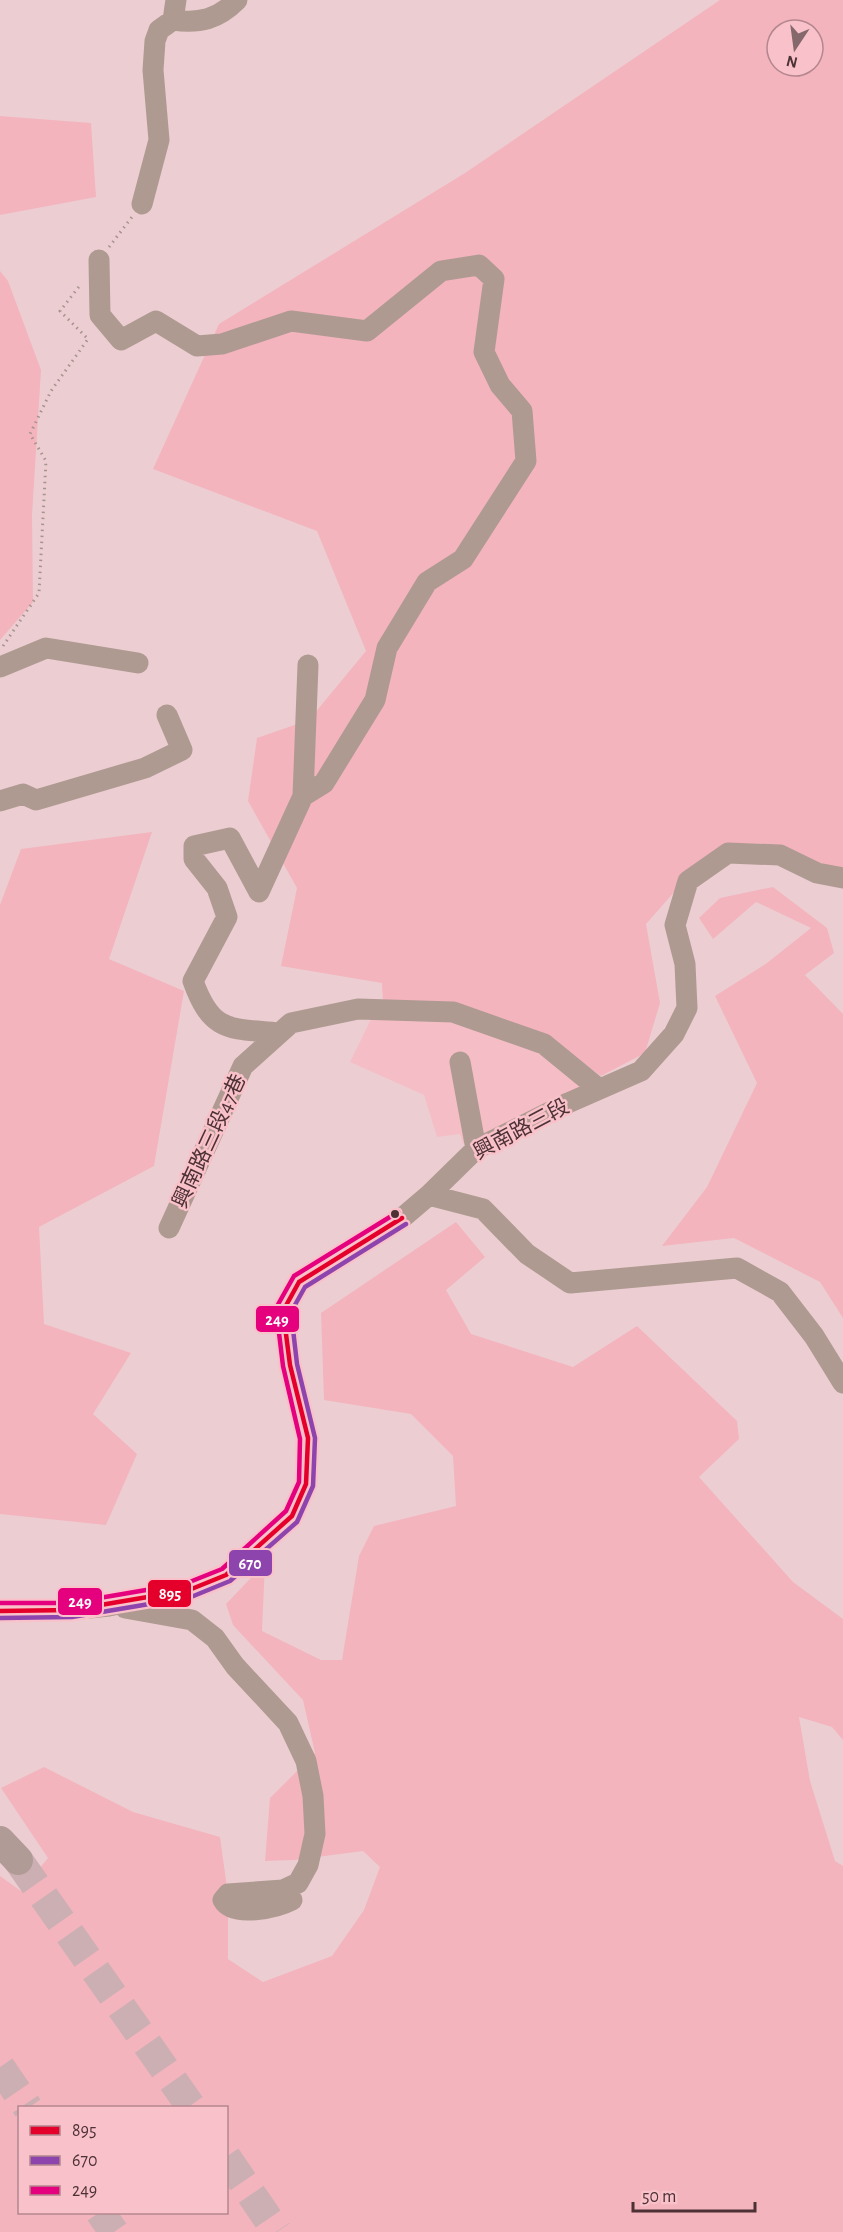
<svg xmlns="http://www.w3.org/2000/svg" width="843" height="2232" font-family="'Alegreya Sans','Noto Sans TC',sans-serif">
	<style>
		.built { fill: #f5bec6 }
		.green { fill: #f3b4be; fill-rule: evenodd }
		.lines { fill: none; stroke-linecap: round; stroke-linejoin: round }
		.highway-tunnel { stroke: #ccafb3; stroke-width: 30; stroke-dasharray: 30 15; stroke-linecap: butt }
		.path { stroke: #a6948c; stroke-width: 3; stroke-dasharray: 1.5 4.5; stroke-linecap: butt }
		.minor { stroke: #af9a91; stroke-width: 21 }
		.highway { stroke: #b09b96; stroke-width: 30 }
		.bus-1-casing { stroke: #f9c1c9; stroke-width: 9 }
		.bus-2-casing { stroke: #f9c1c9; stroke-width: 9 }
		.bus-3-casing { stroke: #f9c1c9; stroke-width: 9 }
		.bus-1 { stroke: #e4002b; stroke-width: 4.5 }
		.bus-2 { stroke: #8e44ad; stroke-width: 4.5 }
		.bus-3 { stroke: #e5007d; stroke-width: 4.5 }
		.bus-dot { fill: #4c3135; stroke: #f9c1c9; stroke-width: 2 }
		.labels { text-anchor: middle; stroke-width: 5; stroke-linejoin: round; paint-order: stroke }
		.street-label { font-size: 21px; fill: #4c3135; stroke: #f9c1c9 }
		.line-badge { stroke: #f9c1c9; stroke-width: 2 }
		.badge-label { font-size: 16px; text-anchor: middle; font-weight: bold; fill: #fff }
	</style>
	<rect width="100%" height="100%" fill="#ecced2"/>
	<!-- built -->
	<path class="built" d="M373,1015L452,1017L539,1048L586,1084L463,1144L460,1134L437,1137L424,1095L350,1062Z"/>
	<!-- green -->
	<path class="green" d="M720,0H843V883L835,887L768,859L699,864L646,924L660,1003L645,1053L601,1076L547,1038L383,1003L382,983L281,966L297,888L248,801L257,738L309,720L366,651L317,531L153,469L219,324L465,173ZM777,30H813V66H777Z
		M0,116L91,123L96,197L0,215Z
		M0,271L8,281L41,370L32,515L33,602L0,640Z
		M152,832L109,959L184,991L154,1166L39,1227L44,1324L131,1353L93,1414L137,1454L106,1525L0,1514V905L21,849Z
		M773,887L827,928L834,953L805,975L843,1014V1318L820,1282L734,1238L662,1246L707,1187L757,1083L715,996L767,963L811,928L756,902L713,939L699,918L720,898Z
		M456,1222L485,1257L446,1290L471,1334L573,1367L637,1326L737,1421L739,1439L699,1477L793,1582L843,1619V1740L832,1727L799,1717L810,1781L835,1861L843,1866V2232H0V1876L21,1891L48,1858L1,1788L44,1767L133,1812L220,1837L228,1895V1959L263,1982L332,1956L364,1910L380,1867L363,1851L294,1860L265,1861L270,1798L315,1753L303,1700L233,1625L226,1604L265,1563L262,1631L321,1660H342L359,1556L374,1526L456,1506L453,1456L411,1414L324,1400L321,1313ZM20,2108H226V2212H20Z"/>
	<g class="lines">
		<!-- highway-tunnel -->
		<path class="highway-tunnel" d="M18,1860L192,2108
			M0,2067L28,2108
			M226,2157L277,2232
			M100,2212L114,2232"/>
		<!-- path -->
		<path class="path" d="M109,247L132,217
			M3,646L39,593L46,461L30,434L51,391L88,339L60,311L81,284"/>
		<!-- minor -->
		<path class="minor" d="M173,20C200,24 218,19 237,0
			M142,204L159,140L153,70L155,41L159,30L173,20L176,0
			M99,260L100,315L121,340L156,321L197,346L222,344L291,321L367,331L441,271L479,265L494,279L484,352L500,385L522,411L526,461L463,559L427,582L387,648L375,700L324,783L303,796
			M0,667L46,648L138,663
			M0,801L23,794L36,800L145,768L182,750L167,715
			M279,1033C230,1028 212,1034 193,981L227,917L217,888L194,859V846L230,838L259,892L303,796L308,665
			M460,1062L476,1149
			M429,1195L483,1209L527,1254L570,1283L737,1268L780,1292L814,1336L843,1383
			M169,1228L243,1066L291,1023L358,1009L453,1012L544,1044L599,1089
			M125,1608L192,1620L215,1638L235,1666L288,1723L306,1761L313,1796L315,1834L308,1865L298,1883L283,1890L228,1894L223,1900C233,1918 277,1908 292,1900
			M0,1611L71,1610L109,1606L189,1590L226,1575L292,1516L306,1484L308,1438L290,1365L283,1311L299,1282L402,1218L429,1195L476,1149L568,1103L641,1071L674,1034L687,1008L685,964L675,925L688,881L728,853L780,855L817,873L843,878"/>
		<!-- highway -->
		<path class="highway" d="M0,1841L18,1860"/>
		<defs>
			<path id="bus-1" d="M0,1611L71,1610L189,1590L226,1575L292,1516L306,1484L308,1438L290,1365L283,1311L299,1282L402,1218"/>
			<path id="bus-2" d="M0,1618L72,1617L191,1597L230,1581L297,1522L313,1486L315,1438L297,1364L291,1312L305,1287L406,1224"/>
			<path id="bus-3" d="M0,1603H70L187,1583L222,1569L286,1511L299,1482L300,1439L283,1366L276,1308L294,1276L398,1212"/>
		</defs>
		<!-- bus-1 casing -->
		<use href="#bus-1" class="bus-1-casing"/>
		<!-- bus-2 casing -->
		<use href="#bus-2" class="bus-2-casing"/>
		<!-- bus-3 casing -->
		<use href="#bus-3" class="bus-3-casing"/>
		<!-- bus-1 -->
		<use href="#bus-1" class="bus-1"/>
		<!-- bus-2 -->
		<use href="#bus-2" class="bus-2"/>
		<!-- bus-3 -->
		<use href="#bus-3" class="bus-3"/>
	</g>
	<!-- markers -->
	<circle class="bus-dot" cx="395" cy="1214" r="5"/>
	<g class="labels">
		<!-- street labels -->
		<g class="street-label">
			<text transform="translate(521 1129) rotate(-28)" y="7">興南路三段</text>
			<text transform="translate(209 1141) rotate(-65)" y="7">興南路三段47巷</text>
		</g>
	</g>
	<g class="line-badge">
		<rect x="255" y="1305" width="45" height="28" rx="6" fill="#e5007d"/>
		<rect x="228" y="1549" width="45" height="28" rx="6" fill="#8e44ad"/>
		<rect x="147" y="1579" width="45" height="29" rx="6" fill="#e4002b"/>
		<rect x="57" y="1587" width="46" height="29" rx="6" fill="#e5007d"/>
	</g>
	<g class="badge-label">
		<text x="277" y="1325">249</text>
		<text x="250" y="1569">670</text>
		<text x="170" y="1599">895</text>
		<text x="80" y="1607">249</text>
	</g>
	<!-- legend -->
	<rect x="18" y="2106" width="210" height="108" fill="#f9c1c9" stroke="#b4878e" stroke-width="1.5"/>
	<rect x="30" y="2126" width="30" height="9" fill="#e4002b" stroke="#b4878e" stroke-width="1.5"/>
	<text x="72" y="2136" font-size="18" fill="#4c3135">895</text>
	<rect x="30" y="2156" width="30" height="9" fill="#8e44ad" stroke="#b4878e" stroke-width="1.5"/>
	<text x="72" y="2166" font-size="18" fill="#4c3135">670</text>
	<rect x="30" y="2186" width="30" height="9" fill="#e5007d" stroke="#b4878e" stroke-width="1.5"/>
	<text x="72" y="2196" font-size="18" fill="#4c3135">249</text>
	<!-- north arrow -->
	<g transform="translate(795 48) rotate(193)"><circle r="28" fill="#f9c1c9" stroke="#b4878e" stroke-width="1.5"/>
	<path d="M0-4.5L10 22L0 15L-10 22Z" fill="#84686c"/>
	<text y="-9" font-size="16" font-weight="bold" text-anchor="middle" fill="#4c3135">N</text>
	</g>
	<!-- scale -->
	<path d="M633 2202v9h122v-9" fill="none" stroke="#4c3135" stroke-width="3"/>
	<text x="642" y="2202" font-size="18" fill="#4c3135" stroke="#f9c1c9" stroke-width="4.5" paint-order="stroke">50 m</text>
</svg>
